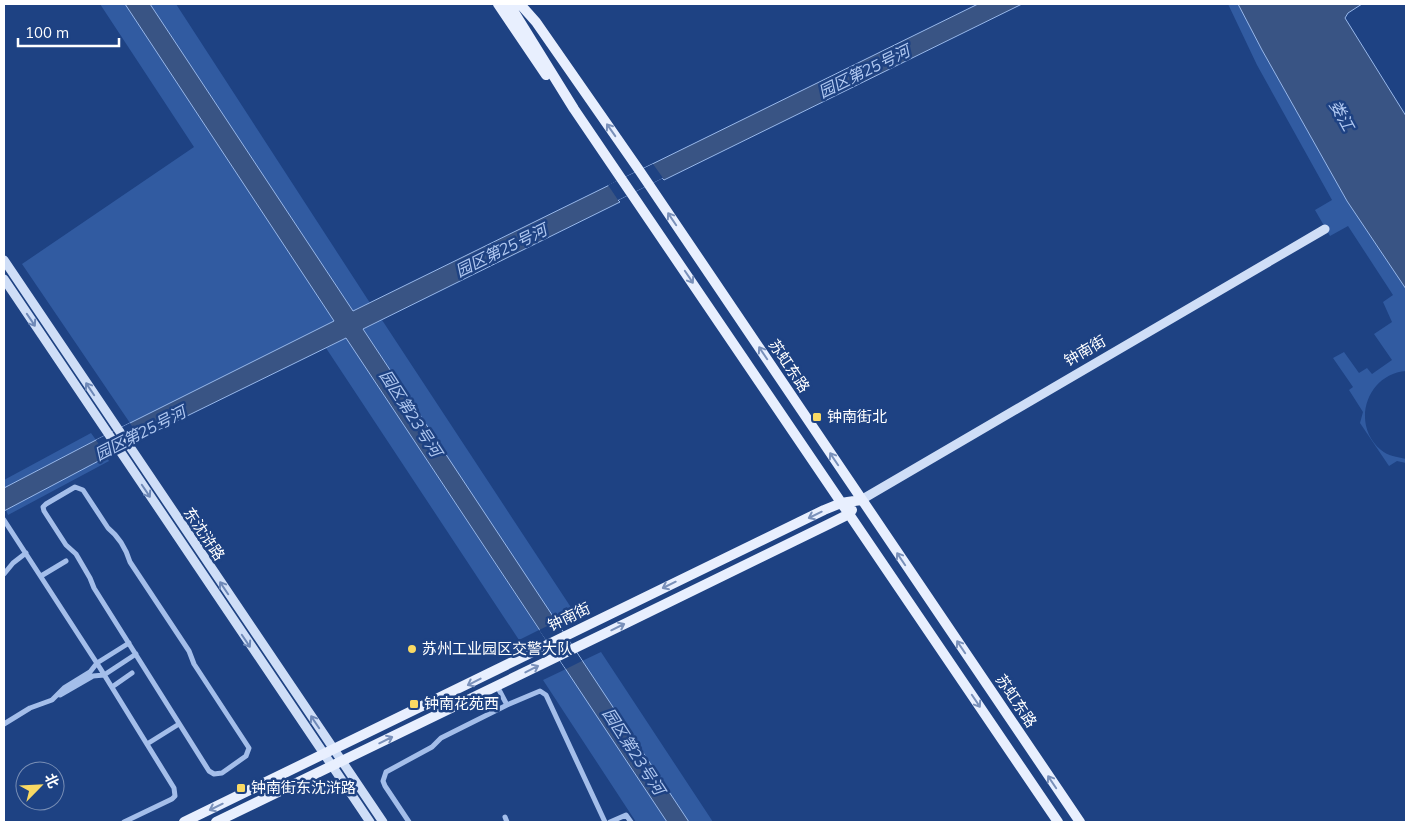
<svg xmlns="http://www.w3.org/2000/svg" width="1410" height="826" font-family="Mulish,'Noto Sans SC',sans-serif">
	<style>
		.green { fill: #315ba1 }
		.water { fill: #395484; stroke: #98b8eb }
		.pier { fill: #1e4283 }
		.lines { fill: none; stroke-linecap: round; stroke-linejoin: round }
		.street { stroke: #a4beea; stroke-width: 5 }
		.secondary { stroke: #cfdef7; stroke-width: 9 }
		.primary { stroke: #e8effe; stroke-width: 10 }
		.oneway { stroke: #7990ba }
		.oneway2 { stroke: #6e88b7 }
		.poi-dot { fill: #f9d963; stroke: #1e4283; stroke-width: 2 }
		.labels { text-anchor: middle; stroke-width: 5; stroke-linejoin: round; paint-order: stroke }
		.street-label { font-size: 15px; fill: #fff; stroke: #1e4283 }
		.poi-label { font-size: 15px; fill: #fff; stroke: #1e4283; text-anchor: start }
		.water-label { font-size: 16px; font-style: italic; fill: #b0c8f1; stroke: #1e4283 }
	</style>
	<rect width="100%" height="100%" fill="#1e4283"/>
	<!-- green -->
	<path class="green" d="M100,4H125L334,321L130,423L22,264L194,147Z
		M150,4H176L370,303L353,311Z
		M1228,4H1238L1262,50L1347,201L1406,289V371C1367,374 1350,424 1381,450C1388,456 1397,457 1406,459V463L1397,461L1389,466L1360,423L1363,412L1349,390L1353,387L1333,358L1344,352L1359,373L1367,368L1372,374L1392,360L1374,334L1392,322L1383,302L1393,295L1348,226L1330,236L1315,210L1332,200L1257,65Z
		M382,320L574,612L556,622L363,329Z
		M346,338L539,630L519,640L326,348Z
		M91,433L96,440L4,488V480Z
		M106,456L109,461L8,515L6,510Z
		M601,652L713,822H689L582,661Z
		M566,669L667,822H636L543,680Z"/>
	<!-- water -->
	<path class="water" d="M125,4H150L353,311L978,4H1022L664,180L662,178L618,200L620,202L363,329L689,822H667L346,338L140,439L4,511V488L96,440L334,321Z
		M1238,4H1362L1348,13L1345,18L1406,116V289L1347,201L1262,50Z"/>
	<!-- pier -->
	<path class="pier" d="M653,164L663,178L618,200L608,185Z
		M130,423L140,439L107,457L96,440Z
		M556,622L582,661L566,669L539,630Z"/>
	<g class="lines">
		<!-- street -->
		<path class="street" d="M75,487L83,490L108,528C118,536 126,549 130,562L189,651L194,664L249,748L246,756L222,773L214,774L209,771L94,588L90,578L76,554L66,545L44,511L43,507L46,504Z
			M4,520L100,668L174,788L175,796L172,799L124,822
			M4,574L13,563L26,553
			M41,576L66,561
			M497,686L507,705
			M112,687L132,673
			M60,695L93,676L104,675L136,654
			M4,724L30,708L52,700L64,688L90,672L97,663L129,643
			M147,744L179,724
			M505,817L507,822
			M409,822L385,786L383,781L386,772L432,747L441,738L507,705L540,691L546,695L605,822
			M610,822L626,815L631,822"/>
		<!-- secondary -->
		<path class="secondary" d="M4,260L383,822
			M4,279L370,822
			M861,500L1325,229"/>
		<!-- primary -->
		<path class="primary" d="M498,4L546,75
			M509,4L574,109L1058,822
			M520,4L536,22L639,170L1080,822
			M184,822L824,510L841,503L861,500
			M216,822C421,723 625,624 829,524L849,514L852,510"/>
	</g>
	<!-- one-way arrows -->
	<defs><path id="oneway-shaft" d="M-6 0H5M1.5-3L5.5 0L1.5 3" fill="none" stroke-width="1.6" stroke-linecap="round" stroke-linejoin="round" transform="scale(1.25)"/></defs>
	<g class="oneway">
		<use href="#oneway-shaft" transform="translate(611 130) rotate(-125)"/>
		<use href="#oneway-shaft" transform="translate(672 219) rotate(-124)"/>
		<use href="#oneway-shaft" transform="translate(689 277) rotate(56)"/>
		<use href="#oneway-shaft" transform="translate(763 353) rotate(-124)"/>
		<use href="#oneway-shaft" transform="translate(834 459) rotate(-124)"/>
		<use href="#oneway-shaft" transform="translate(815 515) rotate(154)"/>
		<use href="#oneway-shaft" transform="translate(901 559) rotate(-124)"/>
		<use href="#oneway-shaft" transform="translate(669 585) rotate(154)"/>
		<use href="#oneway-shaft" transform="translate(618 627) rotate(-26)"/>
		<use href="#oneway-shaft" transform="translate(961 647) rotate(-124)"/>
		<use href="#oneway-shaft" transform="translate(532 669) rotate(-27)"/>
		<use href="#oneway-shaft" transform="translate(474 682) rotate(153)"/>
		<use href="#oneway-shaft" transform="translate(976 701) rotate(56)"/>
		<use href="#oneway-shaft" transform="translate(386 740) rotate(-26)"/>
		<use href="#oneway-shaft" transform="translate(1052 782) rotate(-124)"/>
		<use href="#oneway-shaft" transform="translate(216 807) rotate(154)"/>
	</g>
	<g class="oneway2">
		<use href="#oneway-shaft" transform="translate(31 320) rotate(56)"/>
		<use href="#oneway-shaft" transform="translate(90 389) rotate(-124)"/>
		<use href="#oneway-shaft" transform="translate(146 491) rotate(56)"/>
		<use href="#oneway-shaft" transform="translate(224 588) rotate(-124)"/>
		<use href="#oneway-shaft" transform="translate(246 641) rotate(56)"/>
		<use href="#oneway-shaft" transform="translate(315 722) rotate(-124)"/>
	</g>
	<!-- markers -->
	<g class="poi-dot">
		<rect x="812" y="412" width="10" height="10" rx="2.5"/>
		<circle cx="412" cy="649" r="5"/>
		<rect x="409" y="699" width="10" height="10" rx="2.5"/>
		<rect x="236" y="783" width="10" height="10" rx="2.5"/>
	</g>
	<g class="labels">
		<!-- street labels -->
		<g class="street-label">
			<text transform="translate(1085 351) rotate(-30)" y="5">钟南街</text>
			<text transform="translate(789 366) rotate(56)" y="5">苏虹东路</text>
			<text transform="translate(204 534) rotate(56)" y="5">东沈浒路</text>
			<text transform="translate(569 617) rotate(-26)" y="5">钟南街</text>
			<text transform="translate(1016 701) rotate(56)" y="5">苏虹东路</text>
		</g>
		<!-- poi labels -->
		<g class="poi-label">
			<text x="827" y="422">钟南街北</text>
			<text x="422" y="654">苏州工业园区交警大队</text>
			<text x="424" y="709">钟南花苑西</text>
			<text x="251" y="793">钟南街东沈浒路</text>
		</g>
		<!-- water labels -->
		<g class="water-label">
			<text transform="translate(864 71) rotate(-26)" y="6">园区第25号河</text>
			<text transform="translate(1342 115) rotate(61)" y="6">娄江</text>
			<text transform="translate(501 250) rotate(-26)" y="6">园区第25号河</text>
			<text transform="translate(411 413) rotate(57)" y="6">园区第23号河</text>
			<text transform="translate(140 433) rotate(-27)" y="6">园区第25号河</text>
			<text transform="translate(634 751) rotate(57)" y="6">园区第23号河</text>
		</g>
	</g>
	<!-- border -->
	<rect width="1410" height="826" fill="none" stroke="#ffffff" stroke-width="10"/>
	<!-- north arrow -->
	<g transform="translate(40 786) rotate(66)"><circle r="24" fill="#1e4283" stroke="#788eb5"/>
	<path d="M0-4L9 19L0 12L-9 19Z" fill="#f9d963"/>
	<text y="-8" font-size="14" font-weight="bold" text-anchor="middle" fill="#ffffff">北</text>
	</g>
	<!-- scale -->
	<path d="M18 38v8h101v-8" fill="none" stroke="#ffffff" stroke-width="2.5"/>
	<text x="25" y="38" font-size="15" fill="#ffffff" stroke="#1e4283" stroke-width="4" paint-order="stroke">100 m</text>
</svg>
